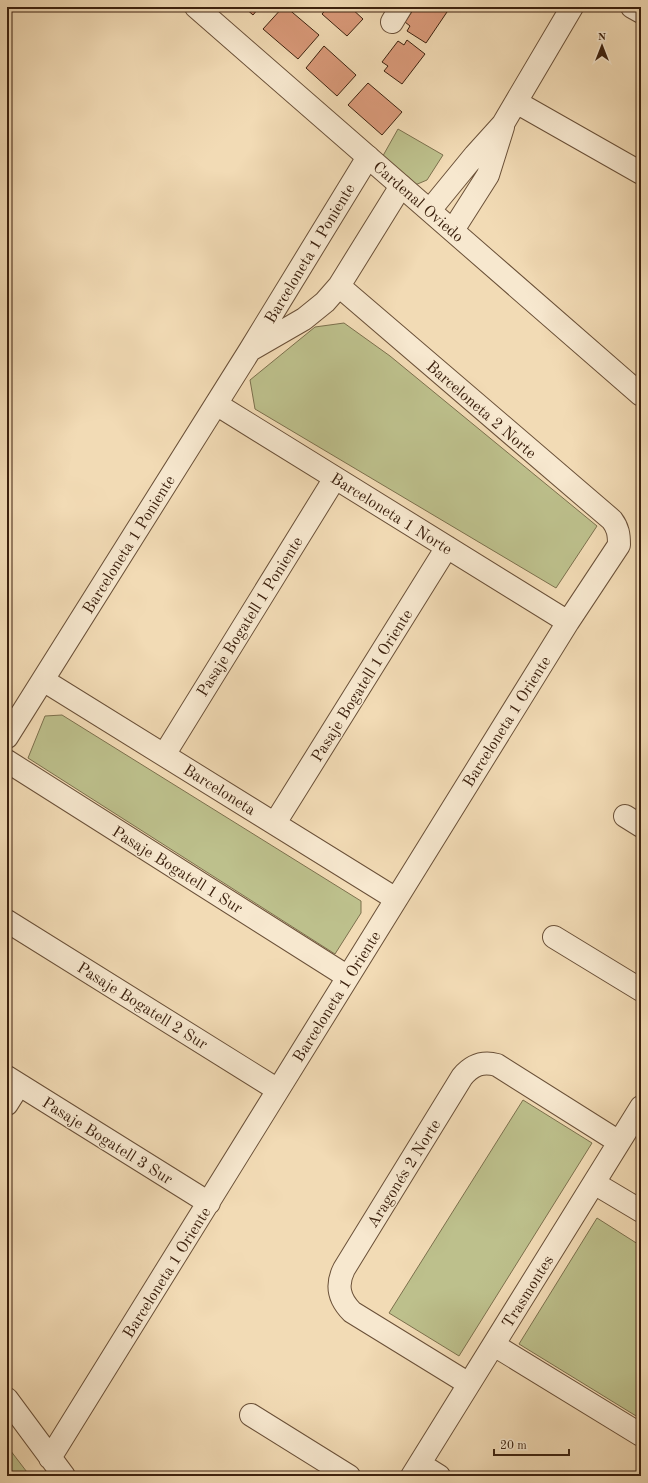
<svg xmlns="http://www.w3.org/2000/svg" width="648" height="1483" font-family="'Old Standard TT',serif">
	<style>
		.green { fill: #bdc08c; stroke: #7c704d }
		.building { fill: #da9a7a; stroke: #3c210e }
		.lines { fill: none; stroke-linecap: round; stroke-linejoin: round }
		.minor-casing { stroke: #6a5038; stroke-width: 24 }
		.tertiary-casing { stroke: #6a5038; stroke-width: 24 }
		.minor { stroke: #f7e8cf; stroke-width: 22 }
		.tertiary { stroke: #f7e8cf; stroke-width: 22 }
		.labels { text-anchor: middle; stroke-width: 3; stroke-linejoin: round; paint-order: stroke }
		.street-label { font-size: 16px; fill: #3c210e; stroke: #f7e8cf }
	</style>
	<rect width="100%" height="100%" fill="#f2dbb5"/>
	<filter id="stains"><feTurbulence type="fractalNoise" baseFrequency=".005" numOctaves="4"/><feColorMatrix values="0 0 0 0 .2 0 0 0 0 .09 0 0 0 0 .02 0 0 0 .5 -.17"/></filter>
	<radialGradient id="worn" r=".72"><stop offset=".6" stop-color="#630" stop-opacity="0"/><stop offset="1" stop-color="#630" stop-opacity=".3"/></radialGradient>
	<!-- green -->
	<path class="green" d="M398,129L443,155L427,180L408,188L380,161Z
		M344,323L390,356L597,526L556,588L255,409L250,380L315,327Z
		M62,715L361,901V913L335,954L28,758L45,716Z
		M523,1100L592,1143L459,1356L389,1313Z
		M597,1218L641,1246V1419L519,1344Z
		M7,1446L30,1476H7Z"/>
	<!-- building -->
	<path class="building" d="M244,7H264L260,12L258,9L253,15Z
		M283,7H286L319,35L298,59L263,29Z
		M328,7H350L363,19L347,36L322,14Z
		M415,7H441L447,12L426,43L407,31L410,26L405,22Z
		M407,40L425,54L402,84L384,71L388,66L382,62L398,41L404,45Z
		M324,46L356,75L337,96L306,68Z
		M368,83L402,112L382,135L348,105Z"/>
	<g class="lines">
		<defs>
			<path id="minor" d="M632,7L641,12
				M392,22L401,7
				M516,102L641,173
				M430,210L475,155L503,124L572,7
				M453,230L488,175L503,127
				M252,349L304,319L325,302L339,286L401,186
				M216,404L568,622
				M43,680L396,899
				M7,737L250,350L368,157
				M164,755L335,478
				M7,761L348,977
				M625,816L641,826
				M275,823L447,547
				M7,921L278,1090
				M554,937L641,990
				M7,1077L209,1203
				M7,1104L19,1085
				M594,1183L641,1211
				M494,1345L641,1435
				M469,1384L352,1312C339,1299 336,1285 344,1269L462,1077C472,1065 482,1061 497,1065L619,1142
				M7,1399L64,1476
				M251,1415L349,1476
				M50,1458L568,622L619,545C619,534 618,528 612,520L339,286
				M420,1464L439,1476
				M412,1476L641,1107"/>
			<path id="tertiary" d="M196,7L641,395"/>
		</defs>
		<!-- minor casing -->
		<use href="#minor" class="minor-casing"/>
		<!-- tertiary casing -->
		<use href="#tertiary" class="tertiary-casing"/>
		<!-- minor -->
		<use href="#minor" class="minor"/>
		<!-- tertiary -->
		<use href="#tertiary" class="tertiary"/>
	</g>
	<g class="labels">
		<!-- street labels -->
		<g class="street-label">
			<text transform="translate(419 201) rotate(41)" y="6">Cardenal Oviedo</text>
			<text transform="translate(309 253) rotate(-59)" y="6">Barceloneta 1 Poniente</text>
			<text transform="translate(482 409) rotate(41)" y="6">Barceloneta 2 Norte</text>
			<text transform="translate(392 513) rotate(32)" y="6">Barceloneta 1 Norte</text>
			<text transform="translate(128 544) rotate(-58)" y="6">Barceloneta 1 Poniente</text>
			<text transform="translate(249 616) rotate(-58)" y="6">Pasaje Bogatell 1 Poniente</text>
			<text transform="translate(361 685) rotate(-58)" y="6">Pasaje Bogatell 1 Oriente</text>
			<text transform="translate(506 721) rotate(-58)" y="6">Barceloneta 1 Oriente</text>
			<text transform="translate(220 789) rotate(32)" y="6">Barceloneta</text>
			<text transform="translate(178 869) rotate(32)" y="6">Pasaje Bogatell 1 Sur</text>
			<text transform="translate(336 996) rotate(-58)" y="6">Barceloneta 1 Oriente</text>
			<text transform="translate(143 1005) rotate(32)" y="6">Pasaje Bogatell 2 Sur</text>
			<text transform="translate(108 1140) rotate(32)" y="6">Pasaje Bogatell 3 Sur</text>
			<text transform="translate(403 1173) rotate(-58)" y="6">Aragonés 2 Norte</text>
			<text transform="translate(166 1272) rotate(-58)" y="6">Barceloneta 1 Oriente</text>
			<text transform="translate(527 1291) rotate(-58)" y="6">Trasmontes</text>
		</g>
	</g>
	<!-- margin -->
	<rect width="648" height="1483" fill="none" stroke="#f2dbb5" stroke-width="24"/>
	<rect x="8" y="8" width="632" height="1467" fill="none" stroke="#3c210e" stroke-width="2"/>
	<rect x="12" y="12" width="624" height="1459" fill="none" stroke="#3c210e"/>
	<!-- north arrow -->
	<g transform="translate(602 46)" stroke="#f7e8cf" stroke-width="3" paint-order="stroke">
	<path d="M0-3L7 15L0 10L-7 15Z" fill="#3c210e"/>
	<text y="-6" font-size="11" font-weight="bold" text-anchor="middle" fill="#3c210e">N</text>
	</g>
	<!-- scale -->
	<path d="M494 1449v6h75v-6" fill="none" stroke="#3c210e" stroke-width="2"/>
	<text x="500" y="1449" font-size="12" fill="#3c210e" stroke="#f7e8cf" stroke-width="3" paint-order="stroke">20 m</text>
	<rect width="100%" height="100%" filter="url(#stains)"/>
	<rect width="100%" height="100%" fill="url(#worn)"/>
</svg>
